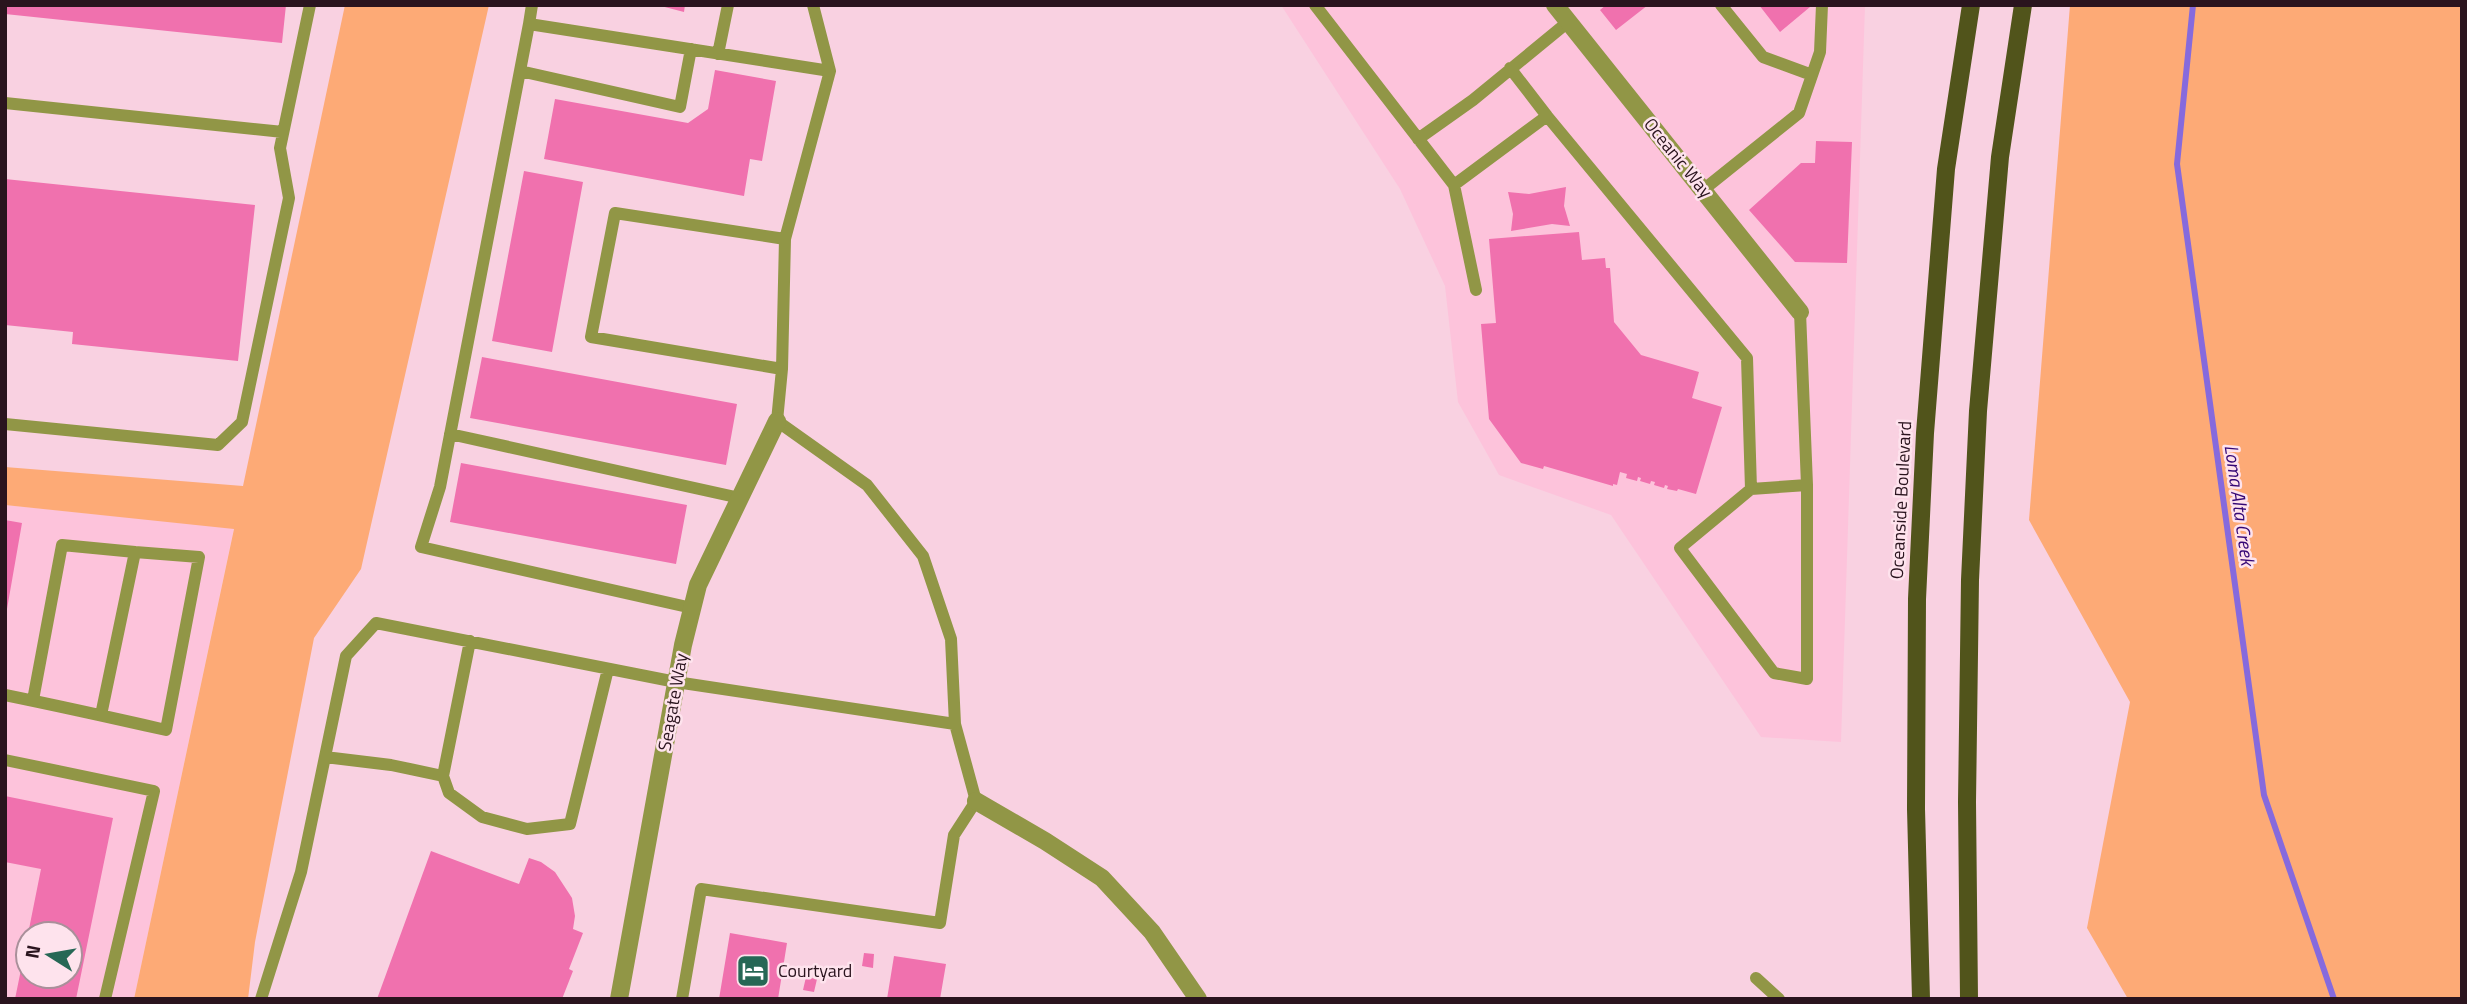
<svg xmlns="http://www.w3.org/2000/svg" width="2467" height="1004" font-family="'Titillium Web',sans-serif">
	<style>
		.built { fill: #fdc3db; fill-rule: evenodd }
		.green { fill: #fdaa76 }
		.lines { fill: none; stroke-linecap: round; stroke-linejoin: round }
		.stream { stroke: #866add; stroke-width: 6 }
		.building { fill: #f071ae }
		.service { stroke: #919646; stroke-width: 12 }
		.minor { stroke: #919646; stroke-width: 18 }
		.primary { stroke: #51541b; stroke-width: 18 }
		.labels { text-anchor: middle; stroke-width: 5; stroke-linejoin: round; paint-order: stroke }
		.street-label { font-size: 18px; fill: #2a141e; stroke: #fee3ed }
		.poi-label { font-size: 18px; fill: #2a141e; stroke: #fee3ed; text-anchor: start }
		.water-label { font-size: 19px; font-style: italic; fill: #350775; stroke: #fee3ed }
	</style>
	<rect width="100%" height="100%" fill="#f9d1e1"/>
	<!-- built -->
	<path class="built" d="M1281,5H1865L1841,742L1761,737L1611,515L1499,475L1458,402L1445,286L1400,189Z
		M5,505L234,528L134,999H5ZM28,934H70V976H28Z"/>
	<!-- green -->
	<path class="green" d="M345,5H489L361,569L314,638L255,942L248,999H134L234,529L5,505V467L243,486Z
		M2070,5H2462V999H2128L2087,928L2130,702L2029,520Z"/>
	<g class="lines">
		<!-- stream -->
		<path class="stream" d="M2193,5L2177,164L2264,795L2334,999"/>
	</g>
	<!-- building -->
	<path class="building" d="M5,5H286L282,43L5,14Z
		M657,5H685L684,12Z
		M1606,5H1648L1616,30L1600,10Z
		M1759,5H1808L1810,7L1780,32Z
		M715,70L776,81L762,161L750,159L744,196L544,159L555,99L688,123L708,109Z
		M1816,141L1852,142L1847,263L1795,262L1749,210L1801,163H1815Z
		M524,171L583,182L552,352L492,341Z
		M5,179L255,205L238,361L72,344L73,332L5,325Z
		M1566,187L1564,206L1570,226L1552,224L1511,231L1513,214L1508,192L1529,194Z
		M1579,232L1582,260L1605,258L1606,268H1610L1614,322L1641,355L1699,372L1692,398L1722,407L1696,494L1678,489L1677,491L1667,489L1668,486L1665,485L1664,488L1654,485L1655,482L1651,481L1650,484L1640,481L1641,478L1638,477L1637,481L1626,478L1627,474L1620,472L1617,485L1613,484V486L1544,466L1543,469L1521,463L1489,419L1481,324L1496,323L1489,239Z
		M482,357L737,404L726,465L470,418Z
		M461,463L687,505L676,564L450,522Z
		M5,520L22,523L7,609H5Z
		M5,796L113,818L76,999H15L27,940L28,976H70V934H28L41,869L5,862Z
		M431,851L519,884L529,858L541,862L555,872L572,898L575,916L573,929L583,933L569,969L573,971L562,999H377Z
		M730,933L787,943L778,999H719Z
		M864,953L874,954L873,968L862,966Z
		M894,956L946,964L940,999H887Z
		M806,977L817,979L814,992L803,990Z"/>
	<g class="lines">
		<!-- service -->
		<path class="service" d="M532,5L529,24L830,71
			M1315,5L1454,185L1547,116L1510,68
			M1721,5L1763,57L1812,75
			M529,24L440,487L421,547L692,608
			M718,54L728,5
			M520,71L680,107L691,49
			M5,103L283,132
			M1547,116L1747,358L1751,489L1680,548L1774,673L1807,679V485L1800,312
			M1418,139L1473,100L1568,22
			M1454,185L1476,290
			M1703,190L1799,113L1820,52L1822,5
			M782,369L591,337L615,213L785,239
			M5,424L218,445L242,422L289,198L280,148L310,5
			M450,434L740,498
			M1751,489L1807,485
			M470,641L443,776L449,793L482,817L527,829L570,824L608,669
			M5,695C59,706 113,718 166,730L199,557L135,552L101,715
			M33,700L62,545L135,552
			M325,757L391,765L443,776
			M5,760L154,791L105,999
			M1756,978L1779,999
			M261,999L301,872L346,656L376,623L676,682L955,724
			M682,999L701,889L940,923L954,835L976,801L955,724L951,639L923,556L867,485L777,421L782,369L785,239L830,71L813,5"/>
		<!-- minor -->
		<path class="minor" d="M1555,5L1800,312
			M976,801L1045,841L1102,878L1152,932L1198,999
			M619,999L683,645L698,585L777,421"/>
		<!-- primary -->
		<path class="primary" d="M1921,999L1916,809L1917,599L1925,433L1946,169L1971,5
			M1969,999L1967,802L1970,580L1978,411L2000,157L2023,5"/>
	</g>
	<!-- icons -->
	<defs>
		<symbol id="hotel-square" viewBox="-11 -11 22 22"><rect x="-9" y="-9" width="18" height="18" rx="4" fill="#266755" stroke="#fee3ed"/><path d="M-6-4.5h1.5V1H6V5H4.5V3h-9V5H-6ZM-4 0a1.8 1.8 0 1 1 3.6 0ZM.5 0V-2.5h3Q6-2.5 6 0Z" fill="#fff"/></symbol>
	</defs>
	<g fill-rule="evenodd">
		<use href="#hotel-square" x="734" y="952" width="38" height="38"/>
	</g>
	<g class="labels">
		<!-- street labels -->
		<g class="street-label">
			<text transform="translate(1678 158) rotate(51)" y="6">Oceanic Way</text>
			<text transform="translate(1901 500) rotate(-87)" y="6">Oceanside Boulevard</text>
			<text transform="translate(673 702) rotate(-80)" y="6">Seagate Way</text>
		</g>
		<!-- poi labels -->
		<g class="poi-label">
			<text x="778" y="977">Courtyard</text>
		</g>
		<!-- water labels -->
		<g class="water-label">
			<text transform="translate(2240 505) rotate(82)" y="7">Loma Alta Creek</text>
		</g>
	</g>
	<!-- border -->
	<rect width="2467" height="1004" fill="none" stroke="#2a141e" stroke-width="14"/>
	<!-- north arrow -->
	<g transform="translate(49 955) rotate(281)"><circle r="33" fill="#fee3ed" stroke="#a9909a" stroke-width="2"/>
	<path d="M0-5L12 26L0 18L-12 26Z" fill="#266755"/>
	<text y="-10" font-size="19" font-weight="bold" text-anchor="middle" fill="#2a141e">N</text>
	</g>
</svg>
